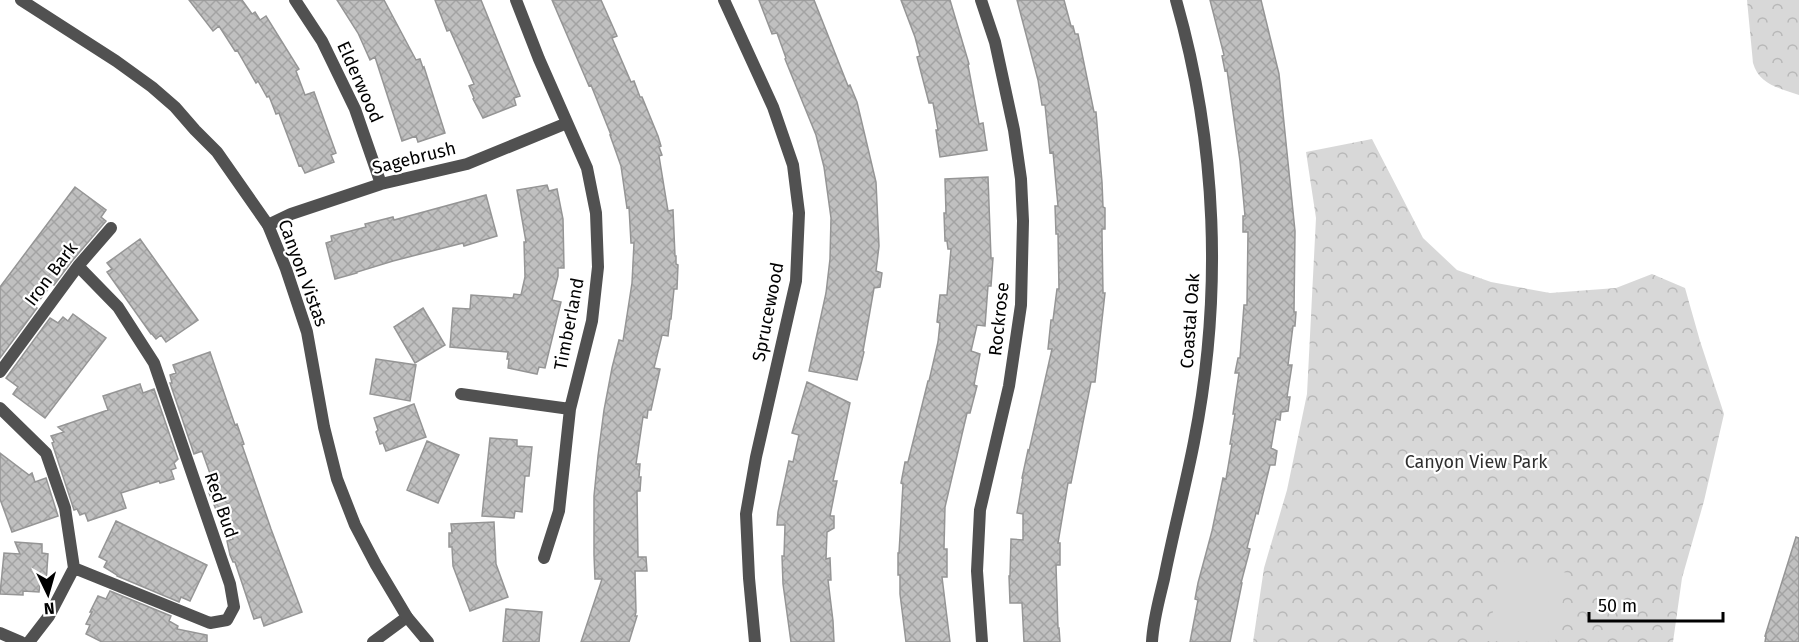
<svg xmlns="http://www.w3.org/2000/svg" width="1799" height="642" font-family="'Fira Sans',sans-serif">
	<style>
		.park { fill: url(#park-crowns) }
		.pitch { fill: #d8d8d8 }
		.building { fill: url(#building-cross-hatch); stroke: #959595; stroke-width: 1.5 }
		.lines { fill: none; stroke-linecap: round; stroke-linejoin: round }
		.minor { stroke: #515151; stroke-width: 12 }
		.tertiary { stroke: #515151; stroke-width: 12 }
		.labels { text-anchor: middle; stroke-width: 4.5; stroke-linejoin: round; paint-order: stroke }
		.street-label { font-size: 18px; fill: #000; stroke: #fff }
		.park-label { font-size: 18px; fill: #2f2f2f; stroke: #fff }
	</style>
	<defs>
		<pattern id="park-crowns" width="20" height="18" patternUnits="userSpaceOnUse" patternTransform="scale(1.5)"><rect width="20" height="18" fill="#d8d8d8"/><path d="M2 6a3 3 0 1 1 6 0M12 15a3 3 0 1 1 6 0" fill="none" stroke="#b8b8b8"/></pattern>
		<pattern id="building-cross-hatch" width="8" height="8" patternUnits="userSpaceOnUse" patternTransform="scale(1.5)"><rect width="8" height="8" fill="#c0c0c0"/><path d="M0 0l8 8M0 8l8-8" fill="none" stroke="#a3a3a3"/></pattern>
	</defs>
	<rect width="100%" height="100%" fill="#fff"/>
	<!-- park -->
	<path class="park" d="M1747,0H1799V95C1780,88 1759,85 1753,63Z
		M1372,139L1423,238L1457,270L1491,282L1550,293L1616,288L1652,274L1685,288L1700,341L1724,414L1704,501L1682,578L1673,642H1253L1264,568L1287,490L1307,394L1316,218L1306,152Z"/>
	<!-- pitch -->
	<path class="pitch" d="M1503,561L1568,573L1555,642L1487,641Z"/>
	<!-- building -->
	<path class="building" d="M189,0H242L252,14L255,12L260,20L266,16L299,69L296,71L305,95L314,92L336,153L331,155L334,162L305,173L301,165L299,166L279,113L276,114L269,96L267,97L258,81L256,83L237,50L235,51L219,26L213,31Z
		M337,0H384L416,60L420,59L423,68L424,67L445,133L418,142L416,136L402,141L375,57L370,60L358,33Z
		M435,0H481L520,96L514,98L516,105L483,118L473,99L474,98L469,86L474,84L450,30L447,31Z
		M552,0H601L617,36L612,38L631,82L634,81L640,97H642L658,136L661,146L659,147L662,155L659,156L668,211L673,210L675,256H676V264L678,265L677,289H674L671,319H670L668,336L662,335L654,368L660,369L651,410H648L647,418L643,417L636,464H640L639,477H641L640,491H637L638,557H646L647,571H635L636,612L635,616H637L629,642H581L602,579H595L594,555V496L598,456L604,410L612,368L619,340L623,341L632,283L634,243H631L629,207L627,208L621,166L610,135H611L591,85L589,86Z
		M759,0H814L848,86L850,85L857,102L876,182L879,246L876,271L882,273L880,287L874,288L863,351L864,352L857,380L809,371L826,293L830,259L831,218L824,167L816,135L785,59L786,58L777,33L772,34Z
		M901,0H950L969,64L968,65L979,124L983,123L987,150L940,157L936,130H938L933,103H929L917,57L920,56L915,37Z
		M1017,0H1064L1071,26H1073L1075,34H1078L1094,112H1096L1102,182L1103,207L1105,208V229H1102V234L1103,293H1105L1095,382H1091L1071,483H1068L1058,543H1060V565H1056L1058,628H1059L1060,642H1024L1022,603H1010L1009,576H1010L1011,539L1023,540V514L1017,513L1023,478H1022L1028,450L1029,451L1052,349H1048L1051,320H1053L1057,289H1059L1058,234H1056L1055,206H1058L1053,152L1050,153L1045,105H1042L1038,80Z
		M1210,0H1261L1279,74L1295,231L1294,312H1296L1295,326H1293L1288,365H1292L1287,397H1290L1288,411L1281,412L1280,420L1276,419L1271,448L1277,451L1275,465H1270L1258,514L1256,513L1247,548L1250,549L1241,583H1242L1230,642H1190L1198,600L1195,599L1198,583L1212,531L1223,478L1226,479L1232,444H1230L1235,414H1233L1239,373H1235L1238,358H1240L1244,305H1247L1248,232H1243V216H1245L1240,161L1227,70L1225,71L1222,56L1224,55Z
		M988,177L991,258H993L991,286H988L985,326L977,325L971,351L980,354L974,385L977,386L970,413H967L945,507L944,549H947V577H942L950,642H906L900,594V575H898V553H899L903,484L901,483L905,462H908L928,381H929L938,342L940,323L937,322L940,295H947L951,249H948L947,241H945L944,213H946L945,179Z
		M547,185L549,191L557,189L563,219L564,268H558V276L552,300L561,302L545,368L539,367L537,374L508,368L509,359H507L508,352L450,347L453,308L470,309L471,295L513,298L514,294L521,295L525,277L524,242H526L517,190Z
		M75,187L106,210L101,217L106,221L72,261L54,285L52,284L35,306L37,308L0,358V287Z
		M486,195L497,236L464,246L463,243L393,261L357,272V273L335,279L326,243L332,241L331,236L366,227L365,224L393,217L394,220Z
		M140,239L198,320L166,342L161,335L156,339L152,334H151L107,272L112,269L107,263Z
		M423,308L445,345L415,363L394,327Z
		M73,314L106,338L45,418L13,394L18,387L6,378L50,318L58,323L63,317L68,321Z
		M210,352L235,425L237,424L244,444L242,445L271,529L302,612L264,626L261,617L254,619L235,562H233L230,555L227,541L233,539L222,510L217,512L209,493L207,484L213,482L202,451L194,454L170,383H172L170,375L176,373L173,365Z
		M376,359L416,365L410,401L370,394Z
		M807,382L850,403L833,481H837L830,516H834V528L827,532L826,559L830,558L831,580H828L833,621L834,642H791L783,584L782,556H784L785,525H777L778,512L789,461L793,462L799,435L792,433Z
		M140,384L143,393L154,389L178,459L174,463L176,468L171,470L174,479L160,483L159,481L121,493L126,508L88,521L85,513L80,515L77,509L74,510L52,443L54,442L51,436L64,432L58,427L108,410L103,396Z
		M414,404L426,437L386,451L383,443L380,444L376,432L378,430L374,418Z
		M490,438L517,440V446L532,447L529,476H525L522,512L515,511L514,518L482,516Z
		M427,441L459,455L438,503L407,490Z
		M0,453L29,475L32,473L35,482L46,478L58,516L12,532L0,499Z
		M116,521L207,565L190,601L181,597L179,602L117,576V575L104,567L107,561L99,557Z
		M494,522L496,564L508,597L470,611L453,566L452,547H449V533H452L451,524Z
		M1796,537L1799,538V642H1765L1766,636H1765Z
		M15,542L42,544V553L48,554L46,584L40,583L39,592L23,591V595L0,594L4,553L20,554Z
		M110,591L171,616L169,621L178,626L177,629L207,635V642H102L86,634L90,625L86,624L92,612H90L98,596L106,599Z
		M506,609L542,612L539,642H503Z"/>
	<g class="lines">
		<!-- minor -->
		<path class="minor" d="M295,0L322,41L355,109L381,184
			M516,0L539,59L587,168L596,213L598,267L592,321L570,409L559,511L544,558
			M724,0L773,107L793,165L799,213L796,281L756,457L746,514L749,578L755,642
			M981,0L995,42L1014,130L1021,179L1023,221L1021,305L1009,386L980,510L977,571L982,642
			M268,225L291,214L381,184L467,164L567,123
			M0,372L78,266L111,228
			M461,394L570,409
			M0,408L46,453L65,508L74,568L49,616L29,642
			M74,568L210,623L227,620L234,607L230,584L154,363L118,307L78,266
			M0,633L21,642
			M373,642L407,617
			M1152,642C1153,621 1159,600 1164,579C1173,533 1185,488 1194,442C1223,295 1217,143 1176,0"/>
		<!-- tertiary -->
		<path class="tertiary" d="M21,0L116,61L152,87L175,107L195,130L217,152L268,225L286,269L307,332L324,427L337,479L355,525L376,565L407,617L428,642"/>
	</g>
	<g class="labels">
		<!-- street labels -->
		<g class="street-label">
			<text transform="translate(360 82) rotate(66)" y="6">Elderwood</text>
			<text transform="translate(414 158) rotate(-14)" y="6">Sagebrush</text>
			<text transform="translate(303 273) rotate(70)" y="6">Canyon Vistas</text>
			<text transform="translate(51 274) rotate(-53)" y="6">Iron Bark</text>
			<text transform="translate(768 312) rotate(-79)" y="6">Sprucewood</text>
			<text transform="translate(999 319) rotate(-84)" y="6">Rockrose</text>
			<text transform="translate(1190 321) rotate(-86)" y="6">Coastal Oak</text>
			<text transform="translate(569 324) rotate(-79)" y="6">Timberland</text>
			<text transform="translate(221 505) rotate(71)" y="6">Red Bud</text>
		</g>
		<!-- park labels -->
		<g class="park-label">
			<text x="1476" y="468">Canyon View Park</text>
		</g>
	</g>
	<!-- north arrow -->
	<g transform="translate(48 594) rotate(175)" stroke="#ffffff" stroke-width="4.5" paint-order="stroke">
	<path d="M0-4.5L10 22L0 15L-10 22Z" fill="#000000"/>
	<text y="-9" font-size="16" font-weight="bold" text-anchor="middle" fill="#000000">N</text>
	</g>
	<!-- scale -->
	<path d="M1589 612v9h134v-9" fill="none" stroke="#000000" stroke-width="3"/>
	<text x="1598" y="612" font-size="18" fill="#000000" stroke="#ffffff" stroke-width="4.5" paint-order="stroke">50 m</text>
</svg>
